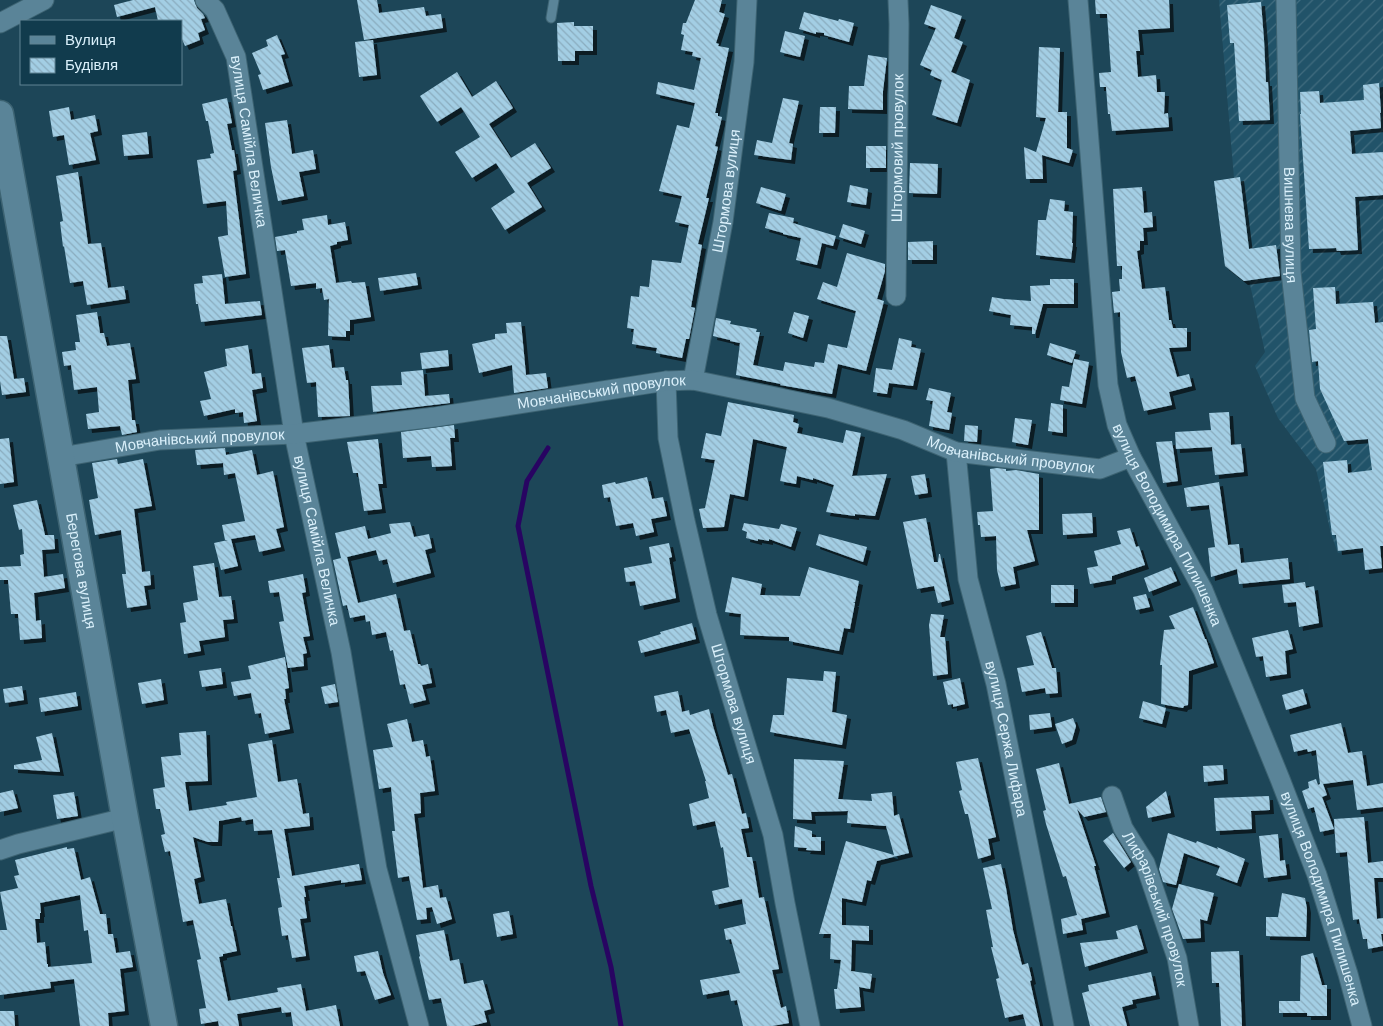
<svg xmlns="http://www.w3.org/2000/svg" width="1383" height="1026" font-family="Helvetica,sans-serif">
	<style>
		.industrial { fill: url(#industrial-furrows) }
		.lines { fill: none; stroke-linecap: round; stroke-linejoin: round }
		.stream { stroke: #280462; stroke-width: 5 }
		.building { fill: url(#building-back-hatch); fill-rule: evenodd; filter: url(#shadow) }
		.lane-casing { stroke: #3d6372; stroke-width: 11 }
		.street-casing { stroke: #3d6372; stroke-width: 21 }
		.secondary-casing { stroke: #3d6372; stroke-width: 29 }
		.lane { stroke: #5a8498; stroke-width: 9 }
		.street { stroke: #5a8498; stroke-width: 19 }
		.secondary { stroke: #5a8498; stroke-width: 26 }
		.labels { text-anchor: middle; stroke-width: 5; stroke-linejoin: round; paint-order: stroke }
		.street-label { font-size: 15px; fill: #daf0fb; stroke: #113b4d }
	</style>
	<defs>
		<pattern id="industrial-furrows" width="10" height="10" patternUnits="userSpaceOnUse" patternTransform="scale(1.25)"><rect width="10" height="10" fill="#215369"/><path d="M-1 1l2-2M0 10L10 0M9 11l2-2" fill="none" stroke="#416c7f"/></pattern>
		<pattern id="building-back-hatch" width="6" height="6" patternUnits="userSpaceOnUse" patternTransform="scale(1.25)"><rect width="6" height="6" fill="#a3cee4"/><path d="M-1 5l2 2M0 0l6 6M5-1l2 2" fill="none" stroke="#8aacbe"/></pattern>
		<filter id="shadow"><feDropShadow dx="4" dy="4" stdDeviation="0" flood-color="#0009"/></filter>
	</defs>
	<rect width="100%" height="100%" fill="#1d4658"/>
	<!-- industrial -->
	<path class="industrial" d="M1219,0H1383V547L1338,553L1331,534L1316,469L1278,418L1255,366L1265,352L1249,280L1244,281L1225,266L1214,181L1234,178Z"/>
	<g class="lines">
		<!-- stream -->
		<path class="stream" d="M548,448L527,481L518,526L591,886L611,967L621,1026"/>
	</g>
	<!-- building -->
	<path class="building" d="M133,0H194L197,8L203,14L205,18L201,19L205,30L198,33L200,40L185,46L181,37V21H158L155,7L117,17L114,5Z
		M357,0H377L379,13L424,7L426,16L441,14L443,28L364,40Z
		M695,0H722L719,12L725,14L716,43L719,44L718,46L729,48L715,113H718V116L722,117L715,146L718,147L706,198H709L698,244L702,245L691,307L695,308L689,339H686L682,358L656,353L657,348L632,344L634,329L627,328L631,296L639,297L640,286L649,287L652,260L681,263L689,225L675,222L682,196L659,191L677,125L689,128L695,103L656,94L658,82L694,90L701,58L692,56L693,52L681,50L684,35L681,34L683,23H686Z
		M1095,0H1169L1170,28L1138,30L1140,51H1136L1138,77L1156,75L1157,92H1165L1164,114L1168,113L1169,127L1112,131L1110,114H1108L1106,87H1100L1099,73L1111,72L1107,14H1096Z
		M1261,2L1264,40L1266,82H1268L1270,120L1239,121L1234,43H1230L1227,5Z
		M931,5L962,16L954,38L963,42L951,72L970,80L957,123L932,115L942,80L930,75L932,70L920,65L936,28L924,24Z
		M804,12L838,21L839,19L854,23L849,42L824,35V33L816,32V34L799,29Z
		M574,22V26H593V51H575V61H558L557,23Z
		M785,31L805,36L800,57L780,52Z
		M277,35L285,54L281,55L289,82L263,90L258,75L261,74L252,53L268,46L266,40Z
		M373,40L377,75L359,77L355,42Z
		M1039,47L1060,48L1058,112H1067V148L1073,150L1069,163L1042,155L1043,179H1026L1024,147L1036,152L1046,118L1036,117Z
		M868,55L887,58L883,91V110L848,109L849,86H864Z
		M457,72L472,97L496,81L513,108L489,124L511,158L535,143L551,168L527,183L542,207L505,230L491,208L515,192L496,163L472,178L455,152L480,137L461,107L437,122L420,96Z
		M1379,83L1381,113H1380L1381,128L1350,131L1352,154L1383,152V195L1355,197L1358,250L1337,251L1336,248L1309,249L1300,114H1301L1300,92L1319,91L1320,103L1364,100L1363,85Z
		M227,98L232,123L227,124L232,150H234L237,170L233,171L246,274L225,277L218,237L228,235L226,201L203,204L197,160L211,158L210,154L214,153L208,121H206L202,104Z
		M783,98L799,101L789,143L793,144L791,160L754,155L757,140L772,143Z
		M69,107L71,120L95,115L98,131L90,133L96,160L69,165L64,135L53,137L49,111Z
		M820,107H836L835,133H819Z
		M287,120L292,154L313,150L316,169L299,172L304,196L278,201L271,167L265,123Z
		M147,132L149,154L124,156L122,135Z
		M866,146H886V168H866Z
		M910,163L938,164L937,194L909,193Z
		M78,172L88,244L101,243L108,288L124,286L126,299L87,305L83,281L70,283L64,246L63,247L60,222L63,221L56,176Z
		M1240,177L1249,249L1276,245L1280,276L1244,281L1225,266L1214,181Z
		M850,185L868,189L866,205L847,202Z
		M761,187L786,194L781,211L756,203Z
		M1142,187L1144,213L1152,212L1153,227L1143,228L1144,241H1140V250L1137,251L1142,289L1165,287L1169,320H1171L1173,328H1187V347L1169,348L1177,377L1189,374L1192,386L1169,392L1172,405L1144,411L1135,376L1127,378L1121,352L1120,312L1114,313L1112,292L1120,291L1119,279H1122V266H1117L1113,189Z
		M1050,199L1065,201L1064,211L1073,212L1072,243H1073L1071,259L1036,255L1038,220H1046Z
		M769,213L794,218L793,223L836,236L833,246L822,243L817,265L796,260L801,238L783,234V233L765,228Z
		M327,215L328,225L345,222L348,240L337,242V244L330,246L336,283L351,281L352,283L365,282L371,317L350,320V331H346V337L328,336L329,299L324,300L322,288L316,289V283L291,286L285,250L277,251L275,237L297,233V231L304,230L302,219Z
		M843,224L865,231L861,244L839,237Z
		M933,241V260H908V242Z
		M847,253L885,264V271L877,299L884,301L866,371L838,364L832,394L780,385L781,384L736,375L740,343L730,341V340L713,336L716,318L731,321L730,324L757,329L756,332H760L753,365L783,371L785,362L814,367L815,362L824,363L828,344L847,348L856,311L817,299L823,282L837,287Z
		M416,273L418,285L380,291L378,278Z
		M222,274L225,304L260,301L262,315L201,322L198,304H196L194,284L203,283L202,276Z
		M1050,279H1074V304H1043L1035,334H1032V327L1010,325L1011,315L989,311L992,297L1004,299L1031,301L1030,286L1050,285Z
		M1335,287L1336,304L1373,302L1375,323L1383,322V546H1380L1382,568L1365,570L1363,548L1338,551L1336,535H1332L1323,462L1347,460L1348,473L1372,470L1368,439L1344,441L1320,389L1318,361L1312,362L1309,330L1316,329L1313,288Z
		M97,312L100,333H104L107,346L130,343L136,379L128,380L132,420H135L137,432L122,435L120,426L88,429L86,414L99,412L97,387L74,390L71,365L64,366L62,352L76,350L75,342H80L76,315Z
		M794,312L809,316L803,338L788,333Z
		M521,322L526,375L546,373L548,388L514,393L512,365L479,373L472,344L495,339V334L507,333L506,323Z
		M0,336H7L14,379L24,378L26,392L2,395L0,381Z
		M899,338L912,341L911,347L921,349L913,386L889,383L887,394L873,392L876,368L892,370Z
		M1050,343L1076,351L1072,363L1047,355Z
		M248,345L252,374L261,373L263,388L252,390L257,421L244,423L243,412L235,413V409L204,416L200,401L211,399L204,372L227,366L225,349Z
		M329,345L332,368L344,367L346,380H348L350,416L318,417L316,382L307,383L302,348Z
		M448,350L449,366L422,369L420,353Z
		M1074,359L1089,362L1082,404L1060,400L1062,386L1069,387Z
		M423,370L425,396L449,394L450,403L373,412L371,386L402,385L401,372Z
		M929,388L951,393L947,412L952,413L949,430L929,426L933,401L926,400Z
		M728,402L794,415L793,422L799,424L797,433L843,443L846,430L861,433L852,476L887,474L875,516L855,514V516L826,512L834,485L813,478V480L797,476L796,484L780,481L787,447L753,439L744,497L730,494L724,527L703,528L699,509L705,508L715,460L701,458L706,433L721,436Z
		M1051,403L1063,405V433L1048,431Z
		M1229,412L1231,445L1241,444L1244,472L1215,475L1212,447L1176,449L1175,432L1211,430L1209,413Z
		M1015,418L1032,420L1028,445L1012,442Z
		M454,425L455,438H450L452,466L432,467L431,456L403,458L401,432Z
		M965,425L978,426L977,442L964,441Z
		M9,438L14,482L0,484V439Z
		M378,439L383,484H378L382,509L364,511L358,473H353L347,442Z
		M1172,441L1178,481L1163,483L1156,442Z
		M225,448L226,455L252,450L257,475L273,471L284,527L276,529L281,547L259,552L255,535L231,539L238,566L221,570L214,543L228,540H225L222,525L245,521L235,473L224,475L223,463L197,465L195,450Z
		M117,459L118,464L143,459L152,506L134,509L142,572L150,571L151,585L144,586L147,605L127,608L122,574H126L121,530L95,535L89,500L98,498L92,463Z
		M997,468L1006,469V471L1016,470L1039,474V530H1027L1035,561L1013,567L1016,584L1001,587L997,570L996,536L981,537L980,525H978L977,512L993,511L990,469Z
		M925,474L928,493L915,495L911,476Z
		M647,477L652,499L663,497L667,516L651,519L654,532L636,536L633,523L616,526L610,497L604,498L602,485L615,482L616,484Z
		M1219,482L1228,545L1239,544L1241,563L1288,558L1290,579L1239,584L1237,569L1211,577L1208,548L1215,547L1209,505L1187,507L1184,488Z
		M37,500L45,535H54L55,549L42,550L44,577L63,574L65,588L34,593L36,621L41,620L42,638L20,640L18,614H11L8,580H0V567L21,566L20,555L24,554L22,529L19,530L13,505Z
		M1092,513L1093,533L1063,535L1062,514Z
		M926,518L934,562H938L939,554H940L950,600L938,603L934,586L917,589L903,522Z
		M410,522L414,537L429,534L432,548L425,550L431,573L393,583L387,559L379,561L376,550L347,557L358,603L396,594L404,631L410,630L418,664H420L421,666L428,664L432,683L422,685L426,700L410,704L405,684L400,685L393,650L390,651L386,632L372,635L370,621L366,622L365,615L350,618L347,605L343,606L333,560L341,558L335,533L365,526L368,539L391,533L389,524Z
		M744,523L779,529L781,524L797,528L791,547L769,539V541L758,539V541L746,538L747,532L742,530Z
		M1130,528L1136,547L1139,546L1145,565L1112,576V580L1090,584L1087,568L1098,566L1094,551L1121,544L1117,531Z
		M819,534L867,547L863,562L816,545Z
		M669,543L672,557L669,558L676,598L640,606L635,581L626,582L624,568L652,563L649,547Z
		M214,563L219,597L231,596L234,619L223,620L225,637L199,641L201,651L184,654L180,623L186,622L183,603L198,600L193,566Z
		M809,567L859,581L855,602L853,603H855L850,629L844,628L839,651L789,641V637L740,635L741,614L725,612L732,577L762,584L760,595L800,596Z
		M1171,567L1177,581L1149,592L1144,578Z
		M303,574L306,592L302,593L310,636L303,637L307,653L303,654L304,666L288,668L279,622L284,621L279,592L270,593L268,581Z
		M1305,582L1306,588L1314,586L1319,623L1299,627L1296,602L1284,603L1282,585Z
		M1051,585H1074V603H1051Z
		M1146,594L1150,607L1136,610L1133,597Z
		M1193,607L1205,639H1206L1214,663L1189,671L1188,705L1184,706L1183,708L1161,704L1162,665H1160L1164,630L1175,629L1169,616Z
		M931,614L944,615L940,637H945L948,674L933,676L929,625Z
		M692,623L696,639L641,653L638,641L661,634L660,632Z
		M1288,630L1293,649L1285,651L1287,674L1266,677L1263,656L1256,657L1252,638Z
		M1041,632L1052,668H1056L1058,693L1046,694L1045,688L1022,692L1017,668L1034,665L1026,636Z
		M285,657L289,688L285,689L286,699H284L290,729L265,734L261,713L255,714L251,693L234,696L231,682L251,679L248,666Z
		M221,668L223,684L202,687L199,671Z
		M824,671L836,672L832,712L847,715L842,745L770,732L773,715H784L787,678L823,681Z
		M960,678L965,704L953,707V704L948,705L943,682Z
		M161,679L164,700L142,704L138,683Z
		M335,684L338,702L325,704L321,687Z
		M22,686L24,700L5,703L3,689Z
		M1303,689L1307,704L1286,710L1282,695Z
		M678,691L682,712L689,710L690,715L709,709L713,726L728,775L732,774L742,814L746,813L749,828L741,829L747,857H752L759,898L764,897L779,969L772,970L781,1008L786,1006L789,1023L772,1026H743L737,1000L731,1001L729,990L703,995L700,980L740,973L731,939L726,940L724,929L746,924L742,899L715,905L712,891L729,887L723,847L721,848L715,821L693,826L689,804L709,798L705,781H706L689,729L671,733L666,710L657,712L654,696Z
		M76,692L78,706L41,712L39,698Z
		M1143,701L1166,708L1162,724L1139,718Z
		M1050,713L1052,727L1030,730L1029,715Z
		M1073,718L1076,726L1072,740L1062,744L1055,724Z
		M407,719L412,742L423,740L426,757L430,756L435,791L420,793L421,813L414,814L423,888L438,885L440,898L446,897L452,919L437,924L432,907L426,908L427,919L417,920L409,876L398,878L392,831H395L391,787L379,789L373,750L393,747L387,724Z
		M1341,723L1348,753L1362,751L1367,786L1383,783V807L1357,810L1353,780L1323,784L1327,795L1322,797L1334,829L1320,832L1314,807L1308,809L1302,791L1309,788L1308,782L1316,779L1318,785L1320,784L1316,750L1308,752L1307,749L1294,752L1290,735Z
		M206,731L208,781L185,782L189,811L227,805L226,802L257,797L248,744L272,740L278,782L297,779L303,814L309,813L310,826L284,829L292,876L359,864L362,880L341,883V880L304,886L306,897H304L307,918L300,919L306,956L292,958L288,935L282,936L278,908L282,907L277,878H280L272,830L254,831L253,819L242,821L241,817L219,821L218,842H208L193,837L201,877L194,879L199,904L226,899L231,926H232L237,951L223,954V956L219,957L228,1001L278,992L277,988L301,984L306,1011L336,1005L340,1026H293L291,1012L282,1013L281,1007L237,1014L239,1026H219L218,1021L201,1024L199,1009L206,1008L197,960L201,959L193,920L183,922L170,851L165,852L161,835L165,834L160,809H156L153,789L165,787L161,757L181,755L179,733Z
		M52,733L60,772L14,769V765L42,760L36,737Z
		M978,758L996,837L988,839L991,855L978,859L968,814H965L959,791L962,790L956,762Z
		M794,759L844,761L838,799L872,801L871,794L892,792L894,816L899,814L909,853L877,861L871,881L867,880L862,902L842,898V925L869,926V941L852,940L851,971L872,974L870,989L859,987L861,1007L836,1009L834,989H837L841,960L830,959L831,934H819L846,841L894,855L886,826L847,823L848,811L811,812L812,820L793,819Z
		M1059,763L1069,804L1101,797L1106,812L1084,817L1077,809L1096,866H1094L1106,913L1081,919L1083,930L1063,934L1061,919L1077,915L1066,876L1063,877L1046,824L1043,811L1046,810L1036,769Z
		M1223,765L1224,780L1204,782L1203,766Z
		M13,790L18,808L0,812V793Z
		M1166,791L1171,813L1148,818L1146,807Z
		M74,792L78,816L57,819L53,795Z
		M1269,796L1270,810L1251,811L1252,829L1216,831L1214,798Z
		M1364,817L1368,863L1383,861V878H1374L1377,919L1383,918V934H1381L1383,946L1368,949L1367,939H1363L1359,919L1353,920L1347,852L1336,853L1334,819Z
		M795,826L812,831V837H821V851L806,850L807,848L794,847Z
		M1113,833L1131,862L1124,868L1103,841Z
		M1168,833L1196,843L1197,841L1218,849L1217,847L1245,859L1237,883L1216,875L1220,866L1184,853L1176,885L1163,882L1159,869Z
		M1278,834L1280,861L1285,860L1287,875L1264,878L1259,836Z
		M67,847V849L74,848L81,880L90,877L100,914H106L108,934H113L116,953L130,951L133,967L120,969L125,1011L108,1013L109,1026H80L74,979L50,982L51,988L0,995V930H7L0,892L18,888L14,876L19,875L15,860ZM80,895L84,931L88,930L92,963L48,967V964H47L45,942L37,943L35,919H40V913H41L40,903Z
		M1001,864L1006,888L1013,930L1022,965L1028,963L1032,980L1030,981L1040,1026H1026L1023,1014L1005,1018L996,979L999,978L991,947H993L986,910L992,909L983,868Z
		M1179,884L1214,893L1207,921L1200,919L1201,938L1183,939L1172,909Z
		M1282,893L1305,898L1307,909L1306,937L1266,936V917H1278Z
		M509,911L513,934L497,937L493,914Z
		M1137,925L1144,949L1085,967L1080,943L1118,939L1116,931Z
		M444,930L450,961L459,959L464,984L483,980L491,1009L484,1011L487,1022L471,1026H447L441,998L429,1000L419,957L420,956L416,935Z
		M378,951L383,973L391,995L375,1000L365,971L357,972L354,956Z
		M1239,951L1242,1026H1221L1219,983H1212L1211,952Z
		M1313,953L1322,985H1327V1016H1307V1013H1279V1001H1300L1301,956Z
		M1151,972L1156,995L1132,1000L1133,1004L1122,1007L1127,1026H1090L1082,993L1089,991L1088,985Z
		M0,1011H14L15,1026H0Z"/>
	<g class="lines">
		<defs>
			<path id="lane" d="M551,18L554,0"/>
			<g id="street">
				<path id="s1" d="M205,0L215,10L236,57L294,434L341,652L377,869L419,1026"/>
				<path id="s2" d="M1078,0L1108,385L1117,425L1131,457L1203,590L1280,779L1317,875L1348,974L1362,1026"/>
				<path id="s3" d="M1286,0L1291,272L1305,398L1326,443"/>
				<path d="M0,23L44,0"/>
				<path id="s4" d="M896,296L899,24L898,0"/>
				<path id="s5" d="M693,380L723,222L744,62L747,0"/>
				<path id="s6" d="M666,381L668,438L685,521L707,615L773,835L785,903L810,1026"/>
				<path id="s7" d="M956,452L968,579L996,684L1064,1026"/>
				<path id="s8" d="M61,457L160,440L294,434L435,417L666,381L693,380L828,408L903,430L956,452L1100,469L1131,457"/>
				<path id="s9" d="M1112,796L1123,828L1145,863L1177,958L1189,1026"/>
				<path d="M0,850L18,844L125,818"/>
			</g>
			<g id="secondary">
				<path id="s10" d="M0,114L125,818L164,1026"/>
			</g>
		</defs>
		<!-- lane casing -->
		<use href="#lane" class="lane-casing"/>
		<!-- street casing -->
		<use href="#street" class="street-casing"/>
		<!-- secondary casing -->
		<use href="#secondary" class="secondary-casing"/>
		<!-- lane -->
		<use href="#lane" class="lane"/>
		<!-- street -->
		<use href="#street" class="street"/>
		<!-- secondary -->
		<use href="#secondary" class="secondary"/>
	</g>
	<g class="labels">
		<!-- street labels -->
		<g class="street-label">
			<text dy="5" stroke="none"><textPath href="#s1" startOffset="151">вулиця Самійла Величка</textPath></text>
			<text dy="5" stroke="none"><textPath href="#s4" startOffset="148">Штормовий провулок</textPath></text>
			<text dy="5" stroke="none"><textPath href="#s5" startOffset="192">Штормова вулиця</textPath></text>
			<text dy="5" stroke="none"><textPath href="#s3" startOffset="225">Вишнева вулиця</textPath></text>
			<text dy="5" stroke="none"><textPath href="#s8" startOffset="545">Мовчанівський провулок</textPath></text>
			<text dy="5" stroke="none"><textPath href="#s8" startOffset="140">Мовчанівський провулок</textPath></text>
			<text dy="5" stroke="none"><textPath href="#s8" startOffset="965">Мовчанівський провулок</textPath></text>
			<text dy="5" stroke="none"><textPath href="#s2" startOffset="539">вулиця Володимира Пилишенка</textPath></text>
			<text dy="5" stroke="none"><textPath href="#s1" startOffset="556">вулиця Самійла Величка</textPath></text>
			<text dy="5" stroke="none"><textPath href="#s10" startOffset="464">Берегова вулиця</textPath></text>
			<text dy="5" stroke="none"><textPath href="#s6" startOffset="331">Штормова вулиця</textPath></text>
			<text dy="5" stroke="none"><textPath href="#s7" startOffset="292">вулиця Сержа Лифара</textPath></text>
			<text dy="5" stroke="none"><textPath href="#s2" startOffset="944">вулиця Володимира Пилишенка</textPath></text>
			<text dy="5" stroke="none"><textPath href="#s9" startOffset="122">Лифарівський провулок</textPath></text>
		</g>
	</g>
	<!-- legend -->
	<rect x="20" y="20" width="162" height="65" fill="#113b4d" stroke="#618393"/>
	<rect x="30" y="36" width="25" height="8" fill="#5a8498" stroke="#618393"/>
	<text x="65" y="45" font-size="15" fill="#daf0fb">Вулиця</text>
	<rect x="30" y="58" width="25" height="15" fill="url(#building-back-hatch)" stroke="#618393"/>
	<text x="65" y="70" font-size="15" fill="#daf0fb">Будівля</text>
</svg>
